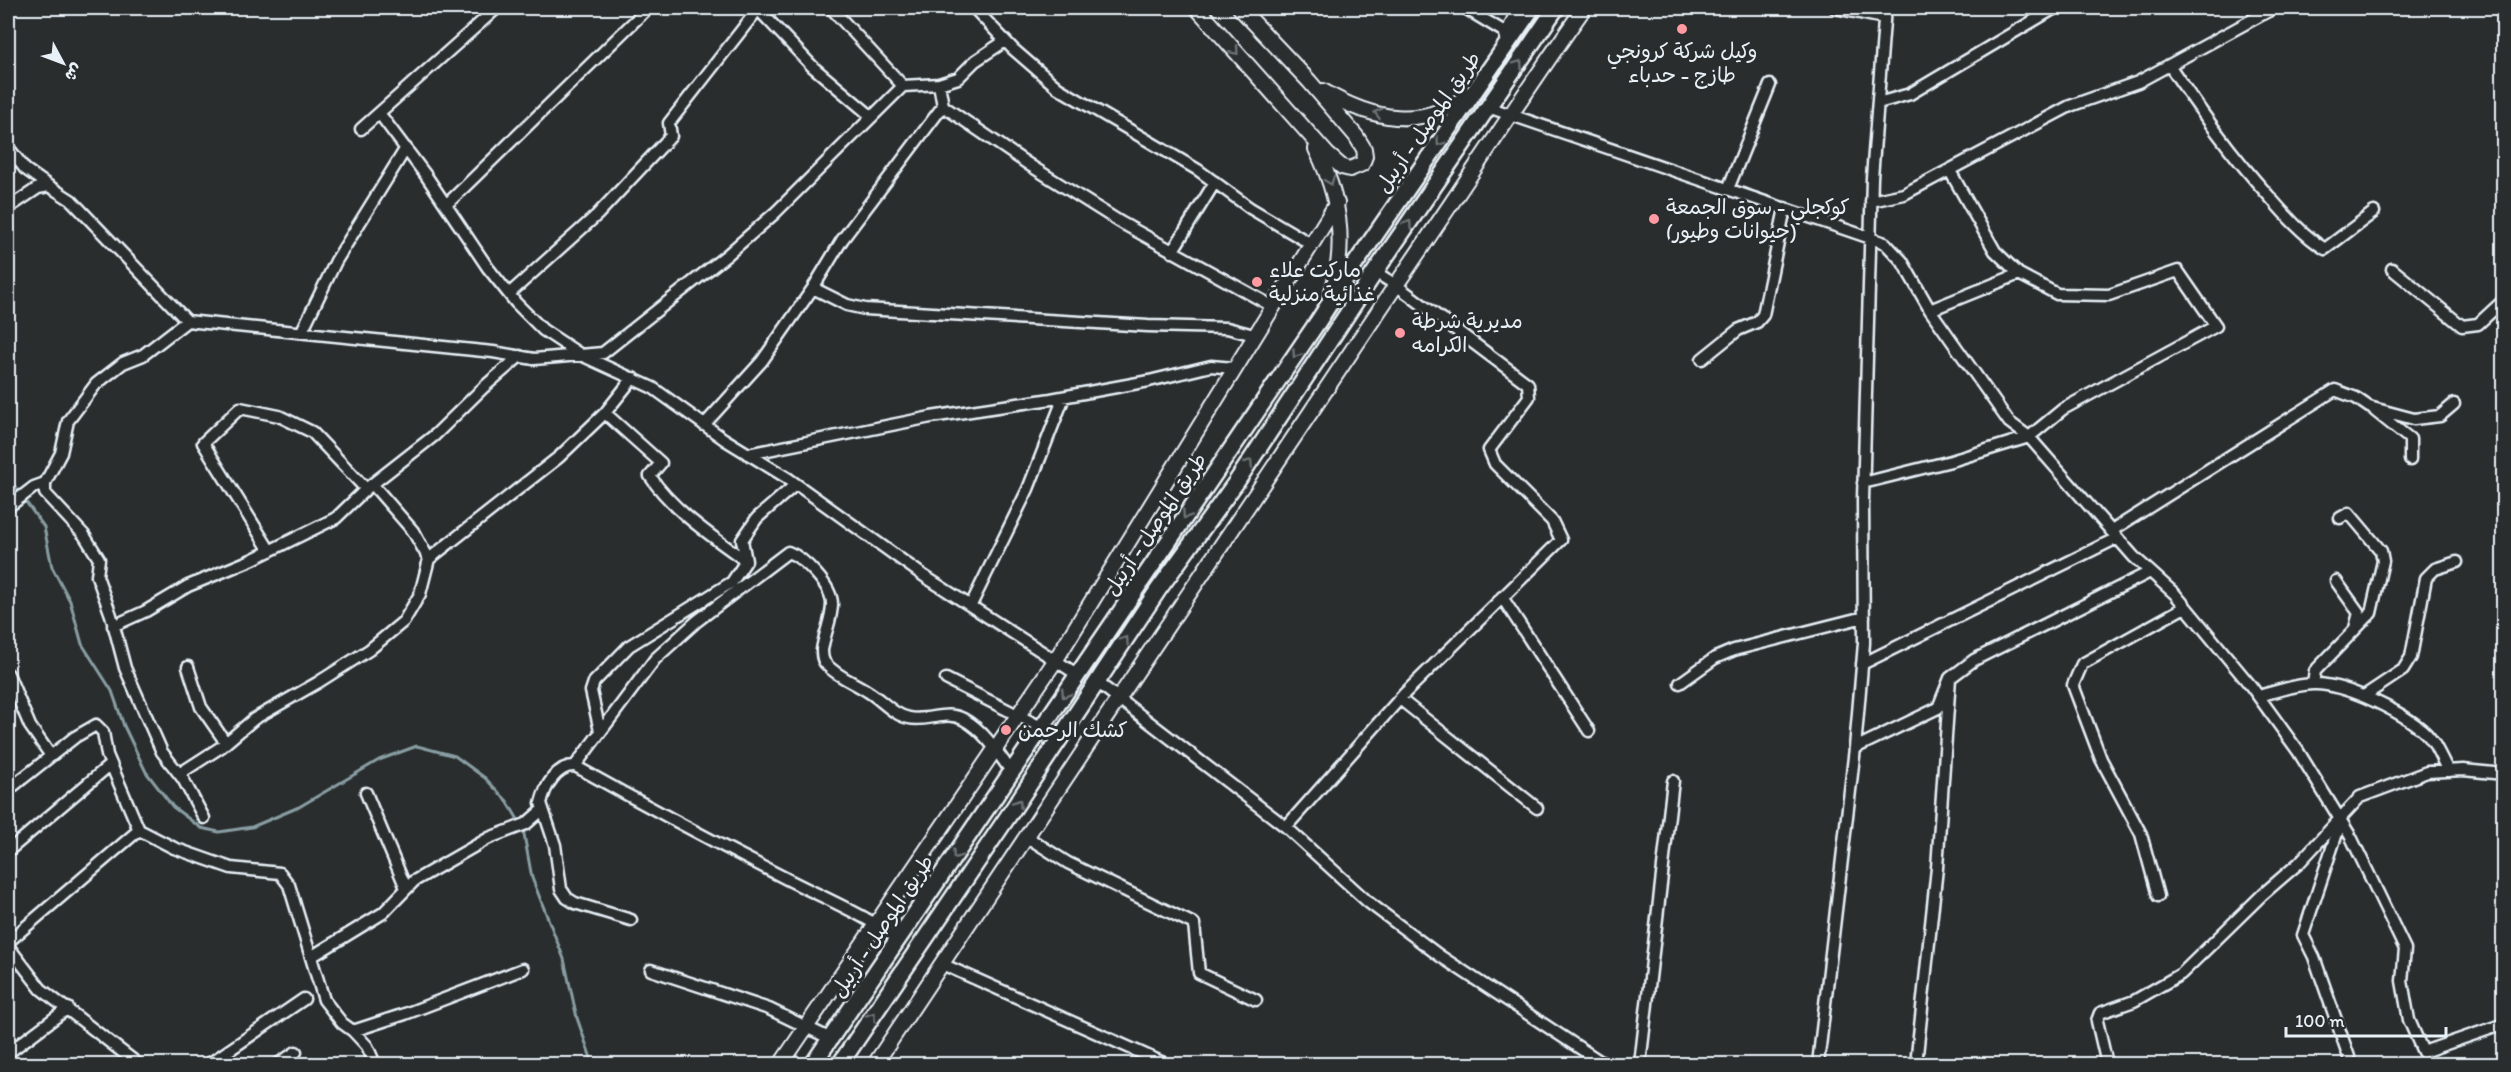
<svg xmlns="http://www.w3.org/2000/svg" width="2511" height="1072" font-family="Itim,'Playpen Sans Arabic',sans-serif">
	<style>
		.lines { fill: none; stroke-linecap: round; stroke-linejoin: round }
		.stream { stroke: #889ea3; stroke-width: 3 }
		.minor-casing { stroke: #e8f1f8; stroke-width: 15 }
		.major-casing { stroke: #e8f1f8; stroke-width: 18 }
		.highway-casing { stroke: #e8f1f8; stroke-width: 20 }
		.minor { stroke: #2a2d2e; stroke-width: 10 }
		.major { stroke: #2a2d2e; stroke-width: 14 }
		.highway { stroke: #2a2d2e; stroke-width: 15 }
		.oneway { stroke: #6c7275 }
		.poi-dot { fill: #ff9aa2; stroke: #2a2d2e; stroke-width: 2 }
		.labels { text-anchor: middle; stroke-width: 6; stroke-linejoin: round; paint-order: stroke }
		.poi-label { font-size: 21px; fill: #e8f1f8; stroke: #2a2d2e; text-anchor: start }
		.street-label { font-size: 21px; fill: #e8f1f8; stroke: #2a2d2e }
	</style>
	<rect width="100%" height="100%" fill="#2a2d2e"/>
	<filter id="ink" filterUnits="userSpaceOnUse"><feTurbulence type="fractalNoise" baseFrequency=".0167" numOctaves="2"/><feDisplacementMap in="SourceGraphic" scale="12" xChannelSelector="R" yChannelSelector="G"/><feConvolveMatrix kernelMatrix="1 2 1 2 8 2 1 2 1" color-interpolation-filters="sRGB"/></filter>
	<g filter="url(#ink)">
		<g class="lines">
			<!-- stream -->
			<path class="stream" d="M8,477L44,527L52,567L70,601L82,644L112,691L124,726L146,772L173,807L201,828L219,832L252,827L299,807L379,760L417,746L455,756L485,778L507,801L520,823
				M523,829L532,878L564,959L577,1018L593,1064"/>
			<defs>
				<path id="minor" d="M757,8L813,67L871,116
					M831,8L903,86L939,84L958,78L975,61L1005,41
					M974,8L1013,49L1058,88L1198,170L1250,208L1311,244
					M1465,8L1508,34
					M1835,8L1884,18
					M2169,65C2200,110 2231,154 2268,195C2285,215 2303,235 2325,249L2374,212
					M939,84L943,106L1031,166L1120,222L1272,306
					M1878,103L1910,94L2055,8
					M943,106L842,240L813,288L847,305L865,309L1148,326L1227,328L1254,335
					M1488,107L1885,243L1902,261L1930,310L2009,422L2029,437L2134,557L2175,594L2251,686L2298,751L2351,837L2405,949L2402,981L2409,1020L2423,1052L2504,1024
					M379,113L427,177L488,268L516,303L543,330L581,355L653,388L724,439L789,479L924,576L1078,675
					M361,129L497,8
					M8,147L25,169L49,186
					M1728,189L1770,85
					M1871,201L1904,194L2070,106L2138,82L2274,8
					M446,205L648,8
					M8,208L38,188L49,186L71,200L187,321
					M1172,252L1215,182
					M2392,269L2462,326L2478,324L2504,300
					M509,294L597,215L671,136L669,123L758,9
					M1930,310L2019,274
					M302,331L336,261L406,148
					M1702,359L1738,330L1757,322L1763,315L1785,208
					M633,378L605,413L661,463L650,476C671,509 714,538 746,561
					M2375,411L2410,439V460
					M704,425L762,361L813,288
					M748,454L931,417L1051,399L1149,381L1211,366L1234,368
					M1863,483L1951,461L2029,437L2063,409L2216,326L2178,271L2109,295L2057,294L2019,274L1995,251L1950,171
					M373,485L413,531L429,559L559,457L605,413
					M8,507L34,487L45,483
					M2111,531L2335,390L2356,398L2369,407L2414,419L2440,416L2454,404
					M270,551L203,443L240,408L279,416L312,432L366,489
					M2336,581L2359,613L2355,628
					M1502,597L1589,731
					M971,605L1028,489L1064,397
					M113,626L146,611L188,586L251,560L336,518L366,489L435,435L484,387L520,356
					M1862,664L2117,538
					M188,667L201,707L226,743
					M8,674L30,726L51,756
					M946,679L1043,728
					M1097,682L1286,827L1368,902L1440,956L1604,1064
					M1680,683L1715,658L1734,650L1864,617
					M2313,684L2315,671L2371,613L2383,561L2381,551L2349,513L2340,518
					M2258,696C2276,692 2295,684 2313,684C2342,682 2412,715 2430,738C2437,747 2442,760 2448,771
					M2364,696L2403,670L2411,657L2426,578L2435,569L2457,562
					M1400,699L1537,808
					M600,731L591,691L594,682L629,646L732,582L746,561L742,540L757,518L796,484
					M1855,748L1938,708L1950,678L1974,660L2150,572
					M575,766L655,659L697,621L788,552C804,558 832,586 832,604C832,619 824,635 822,650C822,655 822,659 825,663C836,676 853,682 867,691C881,699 893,715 909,718C927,722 946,710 963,719C984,730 999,754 1012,773
					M179,774L221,747L254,719L317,683L369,650L404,621L420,594L429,559
					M8,790L75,737L96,725L103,732L107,755L139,830L174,848L231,868L280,873L289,885L324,1000L342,1023L353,1031L367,1046L375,1064
					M366,793L406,888
					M204,818L183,779L162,752L125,668L111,615L97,576L99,559L84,535L45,493V483L61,453L68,421L96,384L123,363L143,355L187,321L493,352L534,359L603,353L727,255L775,213L903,86
					M2341,821L2303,935L2314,957L2349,1057
					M1286,827L1404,694L1561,540L1552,521L1495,464L1489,450L1529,397L1528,384L1396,285L1375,272
					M1027,837L1068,863L1194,924L1199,973L1256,1000
					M8,851L111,764
					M2158,896L2141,834L2101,759L2073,685L2082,664L2185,607
					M631,920L575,903L567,898L561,889L555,845L541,803C545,786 557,765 575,766C643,804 712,841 781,876C821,897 862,913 898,939
					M8,942L139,830
					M8,946L41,989L138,1064
					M311,957L383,913L414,881L489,838L526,824L542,810
					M942,964L1166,1064
					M651,970L769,1009L831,1039
					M353,1031L405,1014L523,969
					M8,1053L68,1008
					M209,1064L304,999
					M278,1064L296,1052
					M1640,1064L1673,781
					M1818,1064L1855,748L1864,643L1863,500L1872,178L1885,8
					M1916,1064L1937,868L1950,678
					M2107,1064L2097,1021L2100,1013L2134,1001L2181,974L2263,894L2299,863L2360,797L2427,772L2463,770L2504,774"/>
				<path id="major" d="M1197,8L1327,154L1342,167L1350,169L1362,164L1365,156L1364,149L1356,136L1309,81L1240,8
					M1507,38L1519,8
					M1323,91C1372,120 1423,131 1470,94
					M1316,149C1340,197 1348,246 1330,298
					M781,1064L1055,661L1337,203
					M875,1064C1048,805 1219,546 1394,288C1458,195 1519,100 1584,8"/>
				<path id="highway" d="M813,1064L1319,320L1351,270L1532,8
					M840,1064L1015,806L1158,590L1237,481L1375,272L1556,8"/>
			</defs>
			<!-- minor casing -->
			<use href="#minor" class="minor-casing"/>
			<!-- major casing -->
			<use href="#major" class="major-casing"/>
			<!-- highway casing -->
			<use href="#highway" class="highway-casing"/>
			<!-- minor -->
			<use href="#minor" class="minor"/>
			<!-- major -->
			<use href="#major" class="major"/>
			<!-- highway -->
			<use href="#highway" class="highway"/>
		</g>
		<!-- one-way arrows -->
		<defs><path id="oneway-chevron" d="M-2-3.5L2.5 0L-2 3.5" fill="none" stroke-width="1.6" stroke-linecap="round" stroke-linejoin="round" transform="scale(1.5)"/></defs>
		<g class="oneway">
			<use href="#oneway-chevron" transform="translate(1235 51) rotate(49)"/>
			<use href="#oneway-chevron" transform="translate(1519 64) rotate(-55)"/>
			<use href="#oneway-chevron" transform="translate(1378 113) rotate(-166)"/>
			<use href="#oneway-chevron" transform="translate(1440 142) rotate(125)"/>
			<use href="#oneway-chevron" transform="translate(1330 181) rotate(70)"/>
			<use href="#oneway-chevron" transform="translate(1408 224) rotate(-56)"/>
			<use href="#oneway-chevron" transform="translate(1296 354) rotate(124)"/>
			<use href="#oneway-chevron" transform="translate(1249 463) rotate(-57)"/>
			<use href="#oneway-chevron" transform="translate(1186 515) rotate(124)"/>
			<use href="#oneway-chevron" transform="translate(1125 640) rotate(-56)"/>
			<use href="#oneway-chevron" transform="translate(1065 694) rotate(123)"/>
			<use href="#oneway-chevron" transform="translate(1018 803) rotate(-56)"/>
			<use href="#oneway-chevron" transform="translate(956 855) rotate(125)"/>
			<use href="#oneway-chevron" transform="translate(872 1016) rotate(-56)"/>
		</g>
	</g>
	<!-- markers -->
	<g class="poi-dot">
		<circle cx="1682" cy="29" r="6"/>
		<circle cx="1654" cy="219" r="6"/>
		<circle cx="1257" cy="282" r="6"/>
		<circle cx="1400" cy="333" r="6"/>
		<circle cx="1006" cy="730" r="6"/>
	</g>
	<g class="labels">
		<!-- poi labels -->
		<g class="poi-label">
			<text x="1682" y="58" text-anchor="middle">وكيل شركة كرونجي<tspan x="1682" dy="24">طازج - حدباء</tspan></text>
			<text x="1666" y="214">كوكجلي - سوق الجمعة<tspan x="1666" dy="24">(حيوانات وطيور)</tspan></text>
			<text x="1269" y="277">ماركت علاء<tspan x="1269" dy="24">غذائية منزلية</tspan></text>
			<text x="1412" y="328">مديرية شرطة<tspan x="1412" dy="24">الكرامه</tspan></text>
			<text x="1018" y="737">كشك الرحمن</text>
		</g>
		<!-- street labels -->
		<g class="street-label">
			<text transform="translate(1428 122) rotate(-55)" y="7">طريق الموصل - أربيل</text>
			<text transform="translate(1155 524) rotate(-56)" y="7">طريق الموصل - أربيل</text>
			<text transform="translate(882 926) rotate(-56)" y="7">طريق الموصل - أربيل</text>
		</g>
	</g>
	<!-- margin -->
	<rect width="2511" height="1072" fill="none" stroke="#2a2d2e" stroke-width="30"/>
	<rect x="15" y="15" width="2481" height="1042" fill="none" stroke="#e8f1f8" stroke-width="2" filter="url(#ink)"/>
	<!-- north arrow -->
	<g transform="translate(63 63) rotate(131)" stroke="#2a2d2e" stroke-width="4.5" paint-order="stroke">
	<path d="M0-4.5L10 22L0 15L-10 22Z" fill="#e8f1f8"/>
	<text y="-9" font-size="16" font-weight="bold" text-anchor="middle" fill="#e8f1f8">ش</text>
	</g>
	<!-- scale -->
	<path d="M2286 1027v9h160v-9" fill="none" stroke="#e8f1f8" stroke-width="3"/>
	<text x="2295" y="1027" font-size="18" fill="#e8f1f8" stroke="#2a2d2e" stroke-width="4.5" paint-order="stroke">100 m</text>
</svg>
